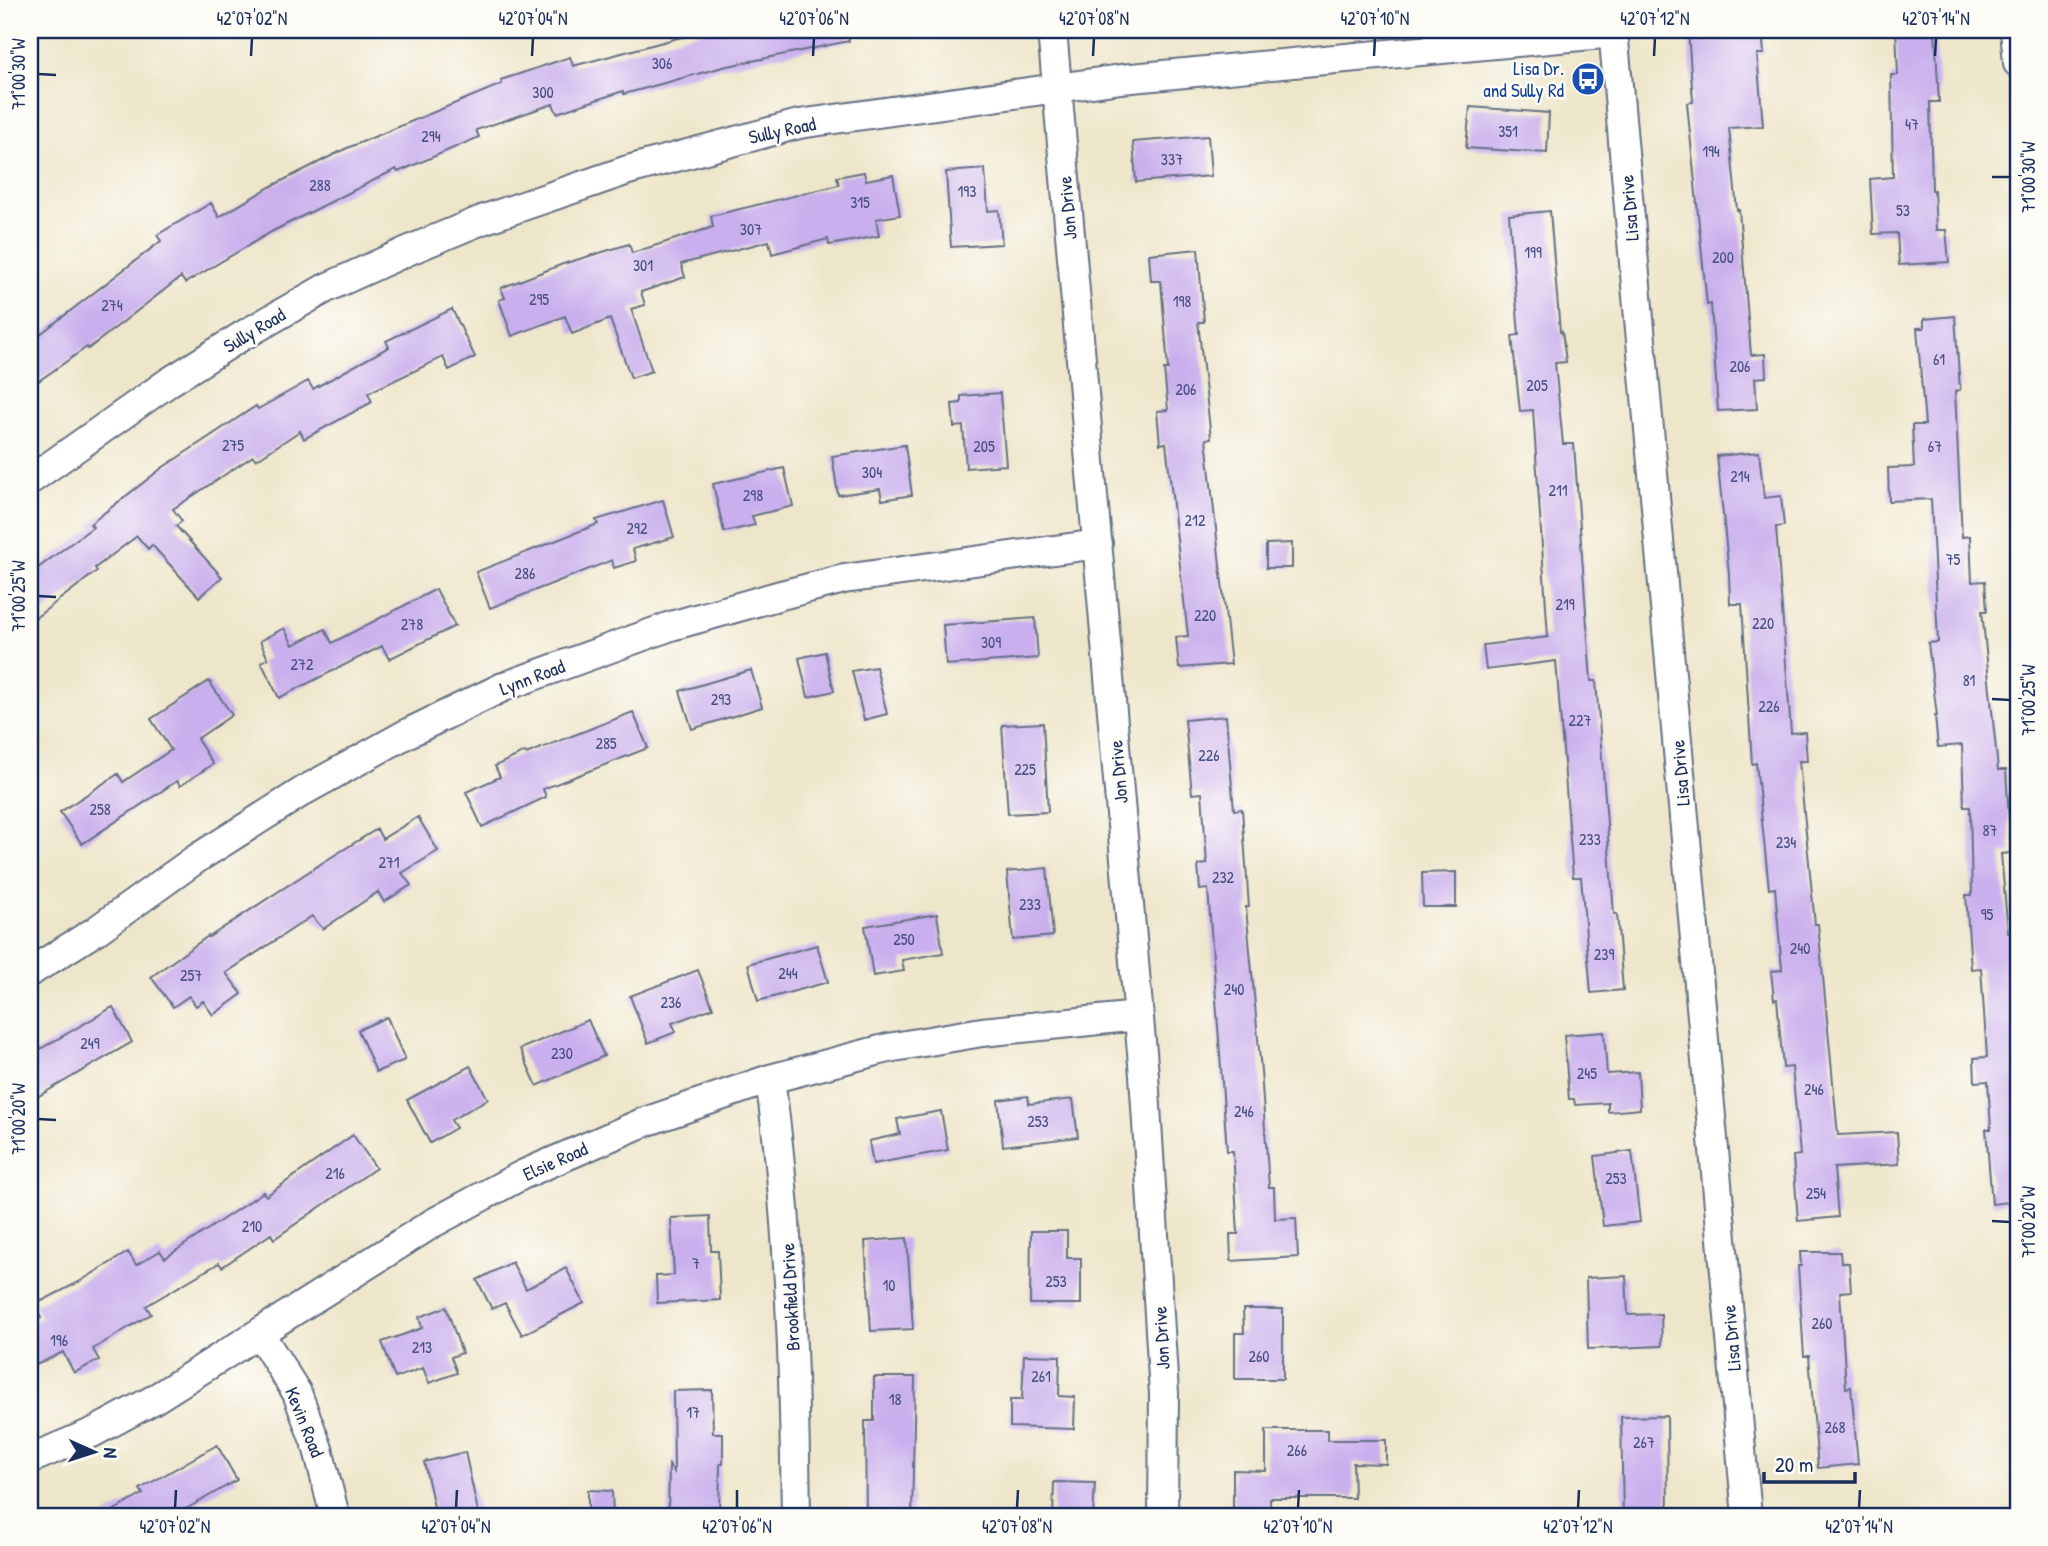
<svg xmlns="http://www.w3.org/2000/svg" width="2048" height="1546" font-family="'Patrick Hand',sans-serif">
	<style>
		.building { fill: #c9afed }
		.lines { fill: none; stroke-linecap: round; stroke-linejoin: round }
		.minor-casing { stroke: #656f84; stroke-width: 32 }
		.minor { stroke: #fff; stroke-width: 28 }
		.ticks { fill: none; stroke: #1b2f5e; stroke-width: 2.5 }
		.labels { text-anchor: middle; stroke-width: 5; stroke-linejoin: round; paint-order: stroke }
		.number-label { font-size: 16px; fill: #464f82 }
		.transit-label { font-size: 19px; fill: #164399; stroke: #fdfcf7; text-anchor: end }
		.street-label { font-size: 19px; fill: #1b2f5e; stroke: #fdfcf7 }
		.neatline { fill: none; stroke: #1b2f5e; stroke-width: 2.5 }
		.ticks-label { font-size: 18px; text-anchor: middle; fill: #1b2f5e }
	</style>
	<rect width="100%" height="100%" fill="#fdfcf7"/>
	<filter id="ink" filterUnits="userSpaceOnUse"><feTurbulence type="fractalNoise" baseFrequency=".0143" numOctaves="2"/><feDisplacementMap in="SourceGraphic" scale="14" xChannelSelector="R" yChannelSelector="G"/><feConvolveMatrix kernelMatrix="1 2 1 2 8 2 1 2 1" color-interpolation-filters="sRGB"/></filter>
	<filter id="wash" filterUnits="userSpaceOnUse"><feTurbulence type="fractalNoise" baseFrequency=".00686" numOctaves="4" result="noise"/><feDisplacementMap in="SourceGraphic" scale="28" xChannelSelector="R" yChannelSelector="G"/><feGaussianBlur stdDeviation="1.57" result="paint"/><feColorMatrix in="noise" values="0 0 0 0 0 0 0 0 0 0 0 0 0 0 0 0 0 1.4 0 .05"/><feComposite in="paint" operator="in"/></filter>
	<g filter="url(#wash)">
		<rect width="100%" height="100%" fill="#eee6ca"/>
		<g id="blocks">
			<!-- building -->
			<path class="building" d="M708,30H848L849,41L723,67L624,94L623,91L557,113L553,104L476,130L479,137L398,172L396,169L273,231L185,283L181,277L88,349L87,347L30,387V342L161,241L157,235L211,203L219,217L270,187L345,149L502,84L501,80L570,57L573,66Z
				M1688,30H1762L1764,54H1757L1763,126L1729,128L1737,210H1739L1751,355L1765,354L1766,377L1755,378L1757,409L1718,411L1711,304L1707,305L1687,103L1693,102Z
				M1896,30H1935L1939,102H1930L1932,190H1934L1936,230H1946L1949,262L1899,265L1897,233L1873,234L1870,179L1893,177L1891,75H1898Z
				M1470,107L1549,113L1547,153L1466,148Z
				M1208,136L1211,176L1136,182L1133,142Z
				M985,169L988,211L999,210L1002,244L951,247L946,172Z
				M864,172L866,180L893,175L900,215L876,219L879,236L829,245L828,239L772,254L769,241L681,264L685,277L641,292L645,305L631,309L652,371L631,378L610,319L572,334L565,316L512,336L499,300L505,298L501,288L563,264L629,244L632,253L713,227L711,216L839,185L837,177Z
				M1550,211L1560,332L1562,331L1566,362L1555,363L1563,444H1574L1591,681H1596L1614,914H1617L1623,990L1591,993L1581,877H1573L1556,661L1486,670L1483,645L1548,637L1533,410L1520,411L1512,336L1519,335L1509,215Z
				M1198,249L1204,322H1198L1211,438L1206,439L1231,664L1179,668L1176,637L1188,636L1166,443L1160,444L1157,411L1168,410L1164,369H1168L1161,281H1151L1149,254Z
				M452,309L475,357L449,370L443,357L368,393L372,402L304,439L300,431L256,460L253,456L173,509L182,521L176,526L222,577L199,597L152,545L148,549L137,536L95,568L97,571L30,622V574L93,527L90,524L162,468L256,406L258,409L308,381L313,389L389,347L386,341Z
				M1955,316L1960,390L1955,391L1962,537L1970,536L1972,582L1985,581L1987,611H1982L1998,770H2006L2011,853L2001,854L2008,933L2018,932V1201L1992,1204L1986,1129H1991L1988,1081L1975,1082L1974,1058L1987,1057L1981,968L1971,969L1966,895H1972L1970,807H1964L1962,745L1938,747L1935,716H1937L1928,643L1938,642L1931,499L1889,501L1888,468L1914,467L1912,425H1925L1917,328H1924V319Z
				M1000,393L1006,465L966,468L963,426L954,427L952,404L961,403V396Z
				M905,445L912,495L882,500L880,489L838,495L832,456Z
				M1759,452L1764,498L1781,496L1784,526L1776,527L1791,733L1805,732L1807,761H1799L1815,924H1818L1838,1135L1897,1132L1899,1164L1834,1168L1838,1217L1798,1221L1793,1156L1800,1155L1792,1067L1783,1068L1777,999L1774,1000L1771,971L1782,970L1775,888L1769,889L1756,763L1752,764L1742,604H1730L1729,574L1717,456Z
				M784,468L793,506L752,516L755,525L724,532L713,484Z
				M663,500L674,537L633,549L636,561L614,568L612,560L490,608L476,572L598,524L596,520Z
				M1292,543V568H1266V544Z
				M436,589L455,626L389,659L382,646L279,698L261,662L268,659L260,641L284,628L293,645L325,629L332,643Z
				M1035,618L1038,658L946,665L943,625Z
				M825,652L834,691L808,697L799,658Z
				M876,667L887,714L864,720L852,671Z
				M751,670L762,707L692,729L680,691Z
				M209,681L232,715L197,739L213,764L180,786L177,781L82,844L60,812L118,774L123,782L171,750L151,719Z
				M633,712L648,748L543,789L546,797L482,827L466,792L500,777L495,766L525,752L526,754Z
				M1226,716L1234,810L1242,809L1249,907H1246L1261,1071L1269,1187H1274L1275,1219L1296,1218L1298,1257L1231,1261L1230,1234H1238L1233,1151H1227L1208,889L1200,890L1198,865L1207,864L1202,793L1192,794L1185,720Z
				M1043,723L1048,812L1008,814L1002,725Z
				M418,817L438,851L402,873L411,885L384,902L378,892L323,929L312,916L226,973L242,994L213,1015L203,1001L196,1006L189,996L173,1007L151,977L208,936L209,937L322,863L377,829L382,839Z
				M1047,868L1053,936L1013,940L1007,872Z
				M1456,872V907H1423L1422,873Z
				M937,914L943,953L902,960L904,971L873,976L865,926Z
				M817,945L828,982L758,1001L748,964Z
				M698,970L713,1008L672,1023L676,1032L648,1043L630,996Z
				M113,1007L132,1042L30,1101V1055Z
				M387,1017L405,1060L376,1072L358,1030Z
				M588,1020L604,1056L537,1086L520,1049Z
				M1604,1032L1607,1074L1638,1072L1640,1109L1608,1112V1103L1575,1105L1574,1099H1569L1564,1035Z
				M470,1066L488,1099L451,1120L456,1128L430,1143L407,1100Z
				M1028,1096L1029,1104L1073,1099L1078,1137L1003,1146L998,1100Z
				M941,1111L948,1150L873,1164L869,1141L900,1134L897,1119Z
				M353,1135L376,1168L274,1239L271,1234L222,1267L219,1263L146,1306L151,1314L93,1349L99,1360L74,1373L63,1352L30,1368V1324L41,1318L34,1305L79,1282L128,1252L136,1265L160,1251L165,1258L259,1195L263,1192L266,1196Z
				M1632,1151L1640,1222L1603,1226L1595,1156Z
				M710,1216L711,1251H718L720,1300L657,1303L656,1276L674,1275L671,1218Z
				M1031,1231H1067V1258H1081V1304H1030Z
				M907,1238L913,1329L871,1331L865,1241Z
				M1800,1252H1840L1841,1263H1849L1851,1291L1840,1292L1846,1388L1851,1387L1858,1464L1818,1468L1809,1356H1804L1798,1266H1801Z
				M512,1262L526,1289L566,1268L584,1303L522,1335L505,1303L492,1309L477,1280Z
				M1626,1276L1628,1315L1661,1314L1662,1346L1588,1349L1586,1278Z
				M446,1307L462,1353L451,1357L457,1373L429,1383L423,1368L395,1378L382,1342L422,1328L419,1317Z
				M1243,1309H1283V1379H1235V1333H1244Z
				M1024,1355L1060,1356L1059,1396L1075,1397L1074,1429L1010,1427V1400H1022Z
				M874,1377H915L912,1516H866L865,1421H874Z
				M712,1390L713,1433H723V1464H720L719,1516H668L669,1465L674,1472L673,1391Z
				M1667,1416L1668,1516H1623L1621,1417Z
				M1266,1430H1328V1440H1386V1464L1353,1463L1354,1498H1270V1510H1233V1470L1266,1471Z
				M217,1445L237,1480L186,1509L190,1516H104L143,1494L140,1489Z
				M465,1452L479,1516H436L424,1462Z
				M1054,1482L1095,1483L1093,1516H1053Z
				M588,1490L612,1491L613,1516H588Z"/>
		</g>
	</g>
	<g filter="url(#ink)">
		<use href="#blocks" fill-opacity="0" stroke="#656f84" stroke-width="2"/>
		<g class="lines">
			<defs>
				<path id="minor" d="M1052,30L1144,1075L1164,1394L1163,1516
					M1613,30L1747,1516
					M2015,30L2018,63
					M30,480L169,382L242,336L326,288L412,249L482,220L628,170L799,124L1121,79L1613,33
					M30,972L97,930L196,859L305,790L408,733L503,687L671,626L781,595L844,579L1098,544
					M770,1079C790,1224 794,1370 796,1516
					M260,1334L297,1393L318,1449L335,1516
					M30,1459L94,1432L153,1400L433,1223L522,1175L642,1123L770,1079L888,1048L982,1032L1138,1016"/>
			</defs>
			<!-- minor casing -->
			<use href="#minor" class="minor-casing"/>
			<!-- minor -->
			<use href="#minor" class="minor"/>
		</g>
	</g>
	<!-- ticks -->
	<path class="ticks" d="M251,56L252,38M532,56L533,38M813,56L814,38M1093,56L1094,38M1374,56L1375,38M1654,56L1655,38M1935,56L1936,38M38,74L56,75M1992,177H2010M38,596L56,597M1992,699L2010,700M38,1119L56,1120M1992,1221L2010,1222M175,1508L176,1490M456,1508L457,1490M737,1508V1490M1017,1508L1018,1490M1298,1508L1299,1490M1578,1508L1579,1490M1859,1508L1860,1490"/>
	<!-- icons -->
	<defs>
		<symbol id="bus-disc" viewBox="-11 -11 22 22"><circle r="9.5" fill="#1a4fb4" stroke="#fdfcf7"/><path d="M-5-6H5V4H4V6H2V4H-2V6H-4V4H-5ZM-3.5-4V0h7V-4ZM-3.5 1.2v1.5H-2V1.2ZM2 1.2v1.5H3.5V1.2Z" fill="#fff"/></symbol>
	</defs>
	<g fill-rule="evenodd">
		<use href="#bus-disc" x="1569" y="60" width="38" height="38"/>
	</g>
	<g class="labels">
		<!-- number labels -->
		<g class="number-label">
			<text x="662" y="69">306</text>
			<text x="543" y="98">300</text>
			<text x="1912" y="130">47</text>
			<text x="1508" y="137">351</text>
			<text x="431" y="142">294</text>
			<text x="1711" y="157">194</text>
			<text x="1172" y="165">337</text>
			<text x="320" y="191">288</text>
			<text x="967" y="197">193</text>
			<text x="860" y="208">315</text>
			<text x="1903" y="216">53</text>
			<text x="751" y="235">307</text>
			<text x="1533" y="258">199</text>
			<text x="1723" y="263">200</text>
			<text x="643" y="271">301</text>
			<text x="539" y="305">295</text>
			<text x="1182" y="307">198</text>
			<text x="112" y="311">274</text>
			<text x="1939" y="365">61</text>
			<text x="1740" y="372">206</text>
			<text x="1537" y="391">205</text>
			<text x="1186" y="395">206</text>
			<text x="233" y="451">275</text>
			<text x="984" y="452">205</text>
			<text x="1935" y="452">67</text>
			<text x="872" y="478">304</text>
			<text x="1740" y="482">214</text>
			<text x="1558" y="496">211</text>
			<text x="753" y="501">298</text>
			<text x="1195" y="526">212</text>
			<text x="637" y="534">292</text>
			<text x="1953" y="565">75</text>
			<text x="525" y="579">286</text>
			<text x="1565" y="610">219</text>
			<text x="1205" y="621">220</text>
			<text x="1763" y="629">220</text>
			<text x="412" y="630">278</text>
			<text x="991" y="648">309</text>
			<text x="302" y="670">272</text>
			<text x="1969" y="686">81</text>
			<text x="721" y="705">293</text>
			<text x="1769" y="712">226</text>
			<text x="1580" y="726">227</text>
			<text x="606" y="749">285</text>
			<text x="1209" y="761">226</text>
			<text x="1025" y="775">225</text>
			<text x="100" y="815">258</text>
			<text x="1990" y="836">87</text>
			<text x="1590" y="845">233</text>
			<text x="1786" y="848">234</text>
			<text x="389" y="868">271</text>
			<text x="1223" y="883">232</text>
			<text x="1030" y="910">233</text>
			<text x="1987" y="920">95</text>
			<text x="904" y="945">250</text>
			<text x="1800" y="954">240</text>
			<text x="1604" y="960">239</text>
			<text x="788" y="979">244</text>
			<text x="191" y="981">257</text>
			<text x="1234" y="995">240</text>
			<text x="671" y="1008">236</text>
			<text x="90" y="1049">249</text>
			<text x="562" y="1059">230</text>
			<text x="1587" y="1079">245</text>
			<text x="1814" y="1095">246</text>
			<text x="1244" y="1117">246</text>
			<text x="1038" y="1127">253</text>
			<text x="335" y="1179">216</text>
			<text x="1616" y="1184">253</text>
			<text x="1816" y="1199">254</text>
			<text x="252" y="1232">210</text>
			<text x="696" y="1269">7</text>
			<text x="1056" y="1287">253</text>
			<text x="889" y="1291">10</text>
			<text x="1822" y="1329">260</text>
			<text x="59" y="1346">196</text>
			<text x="422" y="1353">213</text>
			<text x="1259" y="1362">260</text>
			<text x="1041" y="1382">261</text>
			<text x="895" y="1405">18</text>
			<text x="693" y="1418">17</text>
			<text x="1835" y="1433">268</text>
			<text x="1644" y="1448">267</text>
			<text x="1297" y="1456">266</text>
		</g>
		<!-- transit labels -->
		<g class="transit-label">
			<text x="1564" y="75">Lisa Dr.<tspan x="1564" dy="22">and Sully Rd</tspan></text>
		</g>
		<!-- street labels -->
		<g class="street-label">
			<text transform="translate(782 130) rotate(-12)" y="7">Sully Road</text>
			<text transform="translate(1067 208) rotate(-95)" y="7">Jon Drive</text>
			<text transform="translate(1629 208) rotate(-95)" y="7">Lisa Drive</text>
			<text transform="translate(254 330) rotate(-31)" y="7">Sully Road</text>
			<text transform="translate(532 677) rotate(-21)" y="7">Lynn Road</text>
			<text transform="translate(1118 772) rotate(-95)" y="7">Jon Drive</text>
			<text transform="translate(1680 773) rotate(-95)" y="7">Lisa Drive</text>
			<text transform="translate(555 1161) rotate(-24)" y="7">Elsie Road</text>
			<text transform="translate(790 1297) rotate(-93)" y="7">Brookfield Drive</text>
			<text transform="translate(1161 1338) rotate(-93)" y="7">Jon Drive</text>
			<text transform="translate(1731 1338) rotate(-95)" y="7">Lisa Drive</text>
			<text transform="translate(305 1422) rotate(68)" y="7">Kevin Road</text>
		</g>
	</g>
	<!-- margin -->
	<rect width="2048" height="1546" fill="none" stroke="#fdfcf7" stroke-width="77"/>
	<!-- north arrow -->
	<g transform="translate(94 1452) rotate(93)" stroke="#fdfcf7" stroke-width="5" paint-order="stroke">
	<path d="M0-5L12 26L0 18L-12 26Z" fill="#1b2f5e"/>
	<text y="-10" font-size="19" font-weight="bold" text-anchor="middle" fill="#1b2f5e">N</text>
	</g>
	<!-- scale -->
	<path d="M1764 1472v10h91v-10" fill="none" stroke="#1b2f5e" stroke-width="3.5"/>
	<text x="1775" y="1472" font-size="21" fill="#1b2f5e" stroke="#fdfcf7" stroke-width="5" paint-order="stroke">20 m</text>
	<rect x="38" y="38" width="1972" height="1470" class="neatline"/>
	<g class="ticks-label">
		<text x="252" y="25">42°07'02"N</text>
		<text x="533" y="25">42°07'04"N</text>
		<text x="814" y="25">42°07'06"N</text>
		<text x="1094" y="25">42°07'08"N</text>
		<text x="1375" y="25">42°07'10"N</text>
		<text x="1655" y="25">42°07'12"N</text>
		<text x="1936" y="25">42°07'14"N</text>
		<text transform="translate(19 74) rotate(-90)" y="6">71°00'30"W</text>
		<text transform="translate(2029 177) rotate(-90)" y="6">71°00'30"W</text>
		<text transform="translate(19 596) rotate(-90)" y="6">71°00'25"W</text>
		<text transform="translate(2029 700) rotate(-90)" y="6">71°00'25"W</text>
		<text transform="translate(19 1119) rotate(-90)" y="6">71°00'20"W</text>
		<text transform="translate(2029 1222) rotate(-90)" y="6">71°00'20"W</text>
		<text x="175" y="1533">42°07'02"N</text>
		<text x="456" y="1533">42°07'04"N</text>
		<text x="737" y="1533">42°07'06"N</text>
		<text x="1017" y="1533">42°07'08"N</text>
		<text x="1298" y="1533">42°07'10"N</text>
		<text x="1578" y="1533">42°07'12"N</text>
		<text x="1859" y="1533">42°07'14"N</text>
	</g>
</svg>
